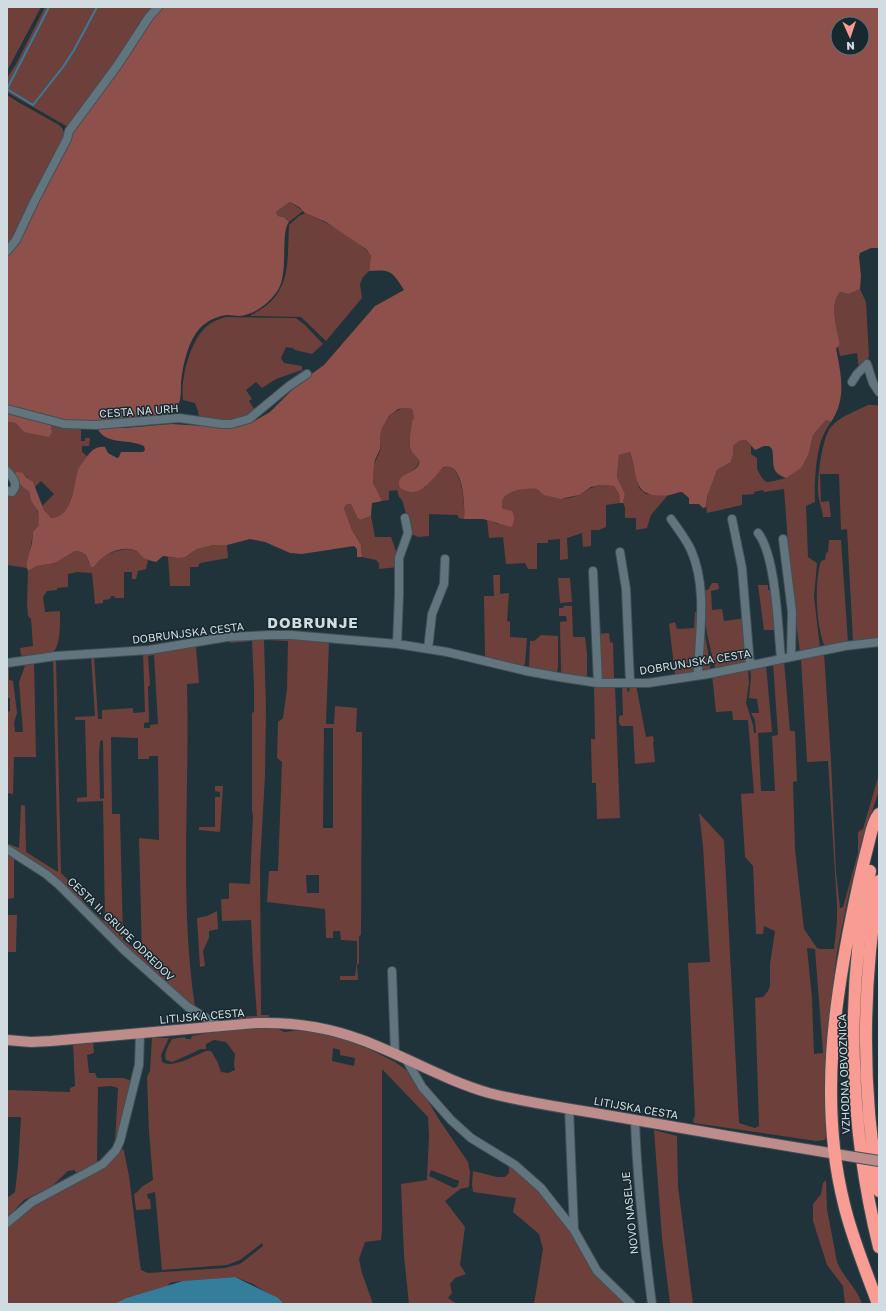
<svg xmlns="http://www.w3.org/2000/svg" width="886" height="1311" font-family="'Golos Text',sans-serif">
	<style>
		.green { fill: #6e403b; fill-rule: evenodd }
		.forest { fill: #8e504a; fill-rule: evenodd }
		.water { fill: #347e9c }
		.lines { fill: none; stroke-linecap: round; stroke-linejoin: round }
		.stream { stroke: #347e9c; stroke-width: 2 }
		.minor-casing { stroke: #405057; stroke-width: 10 }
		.major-casing { stroke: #405057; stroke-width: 12 }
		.highway-casing { stroke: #405057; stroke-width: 14 }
		.minor { stroke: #62757e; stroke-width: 8 }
		.major { stroke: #bd8c8b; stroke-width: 10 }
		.highway { stroke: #f99c94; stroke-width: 12 }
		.major-bridge-casing { stroke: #405057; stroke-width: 12; stroke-linecap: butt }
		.major-bridge { stroke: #bd8c8b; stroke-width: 10 }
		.labels { text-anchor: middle; stroke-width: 3; stroke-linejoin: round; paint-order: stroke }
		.street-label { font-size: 11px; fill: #d1dce1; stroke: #17282f }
		.district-label { font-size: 15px; font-weight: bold; letter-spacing: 1px; fill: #d1dce1; stroke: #17282f }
	</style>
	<rect width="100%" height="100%" fill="#20323a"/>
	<!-- green -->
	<path class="green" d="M7,7H41L7,71Z
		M45,7H155L68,127L7,92V78L16,64Z
		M7,95L18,102L59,125L62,128L66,137L10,244L7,242Z
		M290,202L303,211L289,222L284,217L278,216L276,212Z
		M305,213C324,221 360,239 371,256L369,271L363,277L360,284L362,298L326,341L301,317L251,316V315C292,295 287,265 289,225L299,216Z
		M860,289L866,302L869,356L867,362L859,369L857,353L840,356L838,347L840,344C837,328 829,305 840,292L849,294Z
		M226,317L296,318L305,325L323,344L312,354L295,350L293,348L286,347L281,358L284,363L302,366V370L276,379L262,388L256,382L246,390L252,399L249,401L256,412C234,423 222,420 199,416L198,411L195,403L183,400C180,380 190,343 204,329C209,323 218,319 226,317Z
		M868,405H875L879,406V638L853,641L847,529L841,530L839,474H820L821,502L829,501L831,517H823C822,508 819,502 818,493C817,480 822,437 831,427C840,416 856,411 868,405Z
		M406,408L412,409L414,418L412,421C411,429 408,442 411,450C412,453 415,454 417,456C424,464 411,472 405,475L424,488C428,483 437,470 443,468C463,459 465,508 464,519L458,518V515L429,514V536L418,537L412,534L402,500L399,497L397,490L389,491V500L382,501C379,495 374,488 373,481C371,469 376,461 380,451C381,446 379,440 380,435C382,422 393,409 406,408Z
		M826,420L831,422C828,426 825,431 823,436C816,450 814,486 815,502L806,506L808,557L817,563L814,597L820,648L800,652L791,584L784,489L764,492L763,490L754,492V494L742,495V505L707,513C704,499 712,484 717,470L731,462L733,455V446L739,441L746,440L751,446V454L757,458V469L762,478L766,482L774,481L786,478L809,453L813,435Z
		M7,422L16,423L52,432L51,425L64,428H81V441H85V438H90L89,446H82V452L87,456C84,460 80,464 79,469C72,485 74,517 51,518L47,515L42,506L54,494L41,481L35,487C32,480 27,478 23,473L13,474L7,468Z
		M630,452L639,488L646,494L668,495L651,515L647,528L636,530V518H625V507L623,503L625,494L617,477L619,455Z
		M17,481C23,483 24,488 29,491L31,501L37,509L39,521V525L33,533L27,568L7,565V493Z
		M600,485L614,486L619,494L620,503L606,505V527L599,530H591V546L583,547L582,533L567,538L568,559L560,560V539L548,540V543H537V569H528L525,563L506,564L503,537L489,538L487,520L498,524C500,520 503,513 503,509C503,505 500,503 502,499C507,489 527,488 537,489C549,499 566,502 580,494C587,490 592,487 600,485Z
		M347,504H351L357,517L360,520L371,516L375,537H391L397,554L398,567L379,569V563L376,560L362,557L361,545L352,530L344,508Z
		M829,540H841L848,642L825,647C816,628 814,581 821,561L825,560L826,553L828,552Z
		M214,545H227L228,558L200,563L198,567H190V586H170L168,557L178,558L191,553L197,549Z
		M128,549L135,550L148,560L146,569L138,571L136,579H132V572H124V598H115L114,596H111L110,599L103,600V603L95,604L92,573L77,572L68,574V587L57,588V590L47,591L43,597L45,612L60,611C60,621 61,646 53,652L23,656L21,655L20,648L33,646L31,619L28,616L27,604L28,571L37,566L55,563L75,551L81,552L86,555L89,563L94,567C103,554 113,551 128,549Z
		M493,575H500V594L509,593L507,621L510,622V637L527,638L525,663L523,667L485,657L484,596H494Z
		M558,578H570L572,602L560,603Z
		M712,583H718L719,589L711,591L712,610L722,609L724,621L746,618V663L715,668L707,634L702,590H708Z
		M758,585H768V590H771L777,630H764Z
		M564,606H572L573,637H585L587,653V678L563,675L561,672L560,622L567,621L566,616H559V608H563Z
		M695,612H699L695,672L679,675L675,674L669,624L675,622L677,629L694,628Z
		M703,623L710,664V670H705L701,667Z
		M609,633L610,642L613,643L614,680H601L597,634Z
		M541,635L558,636V667L557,672L555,674L529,669L530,641H534Z
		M276,637L329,641L326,724H334L335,706L357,708L356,732H362V730L361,935L359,936V963L357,965L358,980H340V976H355L357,962V941L341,940L340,931H333V938H326L325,909L267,902L269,871H278L282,762L277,758L278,722L283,718L287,689L288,641L264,640L266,707L265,776L260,864L261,1015H269V1017L236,1020L235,1017L257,1016L253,963L251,920L222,921L221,899H229V883L250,884L253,815L252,811V713L254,712V686L252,641L229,643L233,640ZM324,728H333V828H323ZM306,875H319V893H307Z
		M194,645L196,647L199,683L187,684C190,792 179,900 195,1007L170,985L166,983L104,926L66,885L50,872L9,846V844L19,848L21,805L25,806L26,852L58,872L53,658H56L61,873L79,891C79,901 95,912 102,920L105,921L103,801L77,802V798L87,797L85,720H75V717L95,716L91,656H94L98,719H102V710L133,708V713L145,712L143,653ZM154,655L158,724L150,725V728H144V723L149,722L148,686H150L148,656ZM111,737L138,738V759H149V756H158L159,840L139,838L142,955L123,940L120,814H112ZM103,740L104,798L100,799L99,754L100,741Z
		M824,653L831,760L836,872L840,908L843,907L858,853V832L863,829L879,774V790L866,831L849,893L837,952L832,992L824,1083L826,1137L825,1140L816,1141L694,1123L693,1120L695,1116L688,963L710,962L703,846L699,813L724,840L739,1123L755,1128L759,1126L755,998L763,997L768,991L770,986V964L775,931L764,926L763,934H756L753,866L745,857L741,794L754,793L748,720H733L732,711L716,712L712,675L748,668L749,683L746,703L753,725L754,733H756L755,720L751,713H759L757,699L749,698L751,677L750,667L766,664L772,732L758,733L761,791H775L772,736L778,735L773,663L784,661L790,731H795L797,781L793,782L795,849L804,929L817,948L820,949H834L837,922V905L828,761L807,762L801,658ZM807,948L815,949L823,1053L814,1054L812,998Z
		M34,660L36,757H14L13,794L7,793V712L10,711V698H8L7,667H9V680L13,681L17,713L14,723L15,732H23L19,682L26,663Z
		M594,684L615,685L620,818L597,819L596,783H592L591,739H595Z
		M622,685H628L627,691L629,692L630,685H636L646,737L653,736L654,742H653L655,762L635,764L633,726H621L619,723V716L623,715Z
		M215,786H223L220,832L199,830V827H215V797H220V792L215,791Z
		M7,854L14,859V898L7,899Z
		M217,911L218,929L209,931V938L203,951L205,966L200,967L197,918L207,916Z
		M7,915H17L16,952H7Z
		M268,1027H275L284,1032L303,1030L346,1039L371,1050L395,1062L405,1069L413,1076L440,1121L468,1162L470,1172L469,1187L460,1189L445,1201L465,1227L460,1265L466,1274L455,1278L450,1284L452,1293L448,1298L457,1304H409L404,1256L401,1184L427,1180L429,1136L428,1117L382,1069V1231L381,1240L365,1242L359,1259L362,1273L373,1304H285L253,1284L235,1277L174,1282L170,1283L165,1289L120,1304H7V1227L37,1203L107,1165L114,1159L121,1150L123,1149L124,1151L129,1176L140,1264L141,1270L148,1273L225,1268L240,1264L263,1246L262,1243L240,1260L227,1265L162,1270L155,1192L147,1194L148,1199H150L151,1209L136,1210L134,1194L136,1193L143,1186L153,1180L149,1132L147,1077L150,1071L152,1038H169L161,1055L162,1062C173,1069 195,1055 206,1051H211L217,1061L221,1072L228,1073L235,1070L234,1064L235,1054L226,1042L214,1040L206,1044V1049H201L177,1060L172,1062L166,1060C163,1053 169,1045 172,1039L185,1037L186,1039H191L192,1036L207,1033ZM333,1048L340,1050V1055L355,1058L354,1066L332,1061ZM431,1170L459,1181L458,1186L454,1188L429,1176Z
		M93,1040L94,1053L87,1055L89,1073H95L97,1078H123L132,1081C125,1101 124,1125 115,1143L118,1088L111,1086L98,1087L97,1163L78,1172H75V1170L68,1171L52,1186L24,1200L7,1218V1198L15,1192L18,1166L21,1117H7V1090L70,1092V1088L75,1086L73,1043Z
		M654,1130L677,1136L678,1186L693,1304H670L662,1238Z
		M509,1166L535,1183L563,1217L583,1251L627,1304H534L543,1249L539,1234L513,1212L516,1198L473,1192L472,1184L473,1171L497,1177H505L509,1173Z
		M826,1180L827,1209L837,1262C843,1277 857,1288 862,1304H845L843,1286L827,1265L813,1221V1204L821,1194L823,1183Z"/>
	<!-- forest -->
	<path class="forest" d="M160,7H879V248H871L860,253L859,257L861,276L860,289L849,294L840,292C829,305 837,328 840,344L838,347L836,348C841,375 847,398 831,422L826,420L813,435L809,453L801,468L786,478C769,472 775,463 772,449L769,446H764L755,450L746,440L739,441L733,446V455L731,462L717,470L707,497L706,507L703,508L699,504H689V498L682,492C678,492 674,494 670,495C631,499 639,479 630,452L619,455L617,477L625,494L623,503H620L619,494L614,486L600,485L591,487L579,495L560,499L544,495L537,489C525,488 496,490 503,509L512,511C515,517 515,522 511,527L483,519H464C465,507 464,463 445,467C442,467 440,471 438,473C427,485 418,499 400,488C395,474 411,475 418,466C423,458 413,456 411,450C408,442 411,429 412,421L414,418L412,409L406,408L398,409L389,416L382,428L380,436V449L375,460L373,474V483L382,501L372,503L371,516L360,520L357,517L351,504H347L344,508L352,530L361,545L362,557H357V549L354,546L302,554L290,553L265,542L250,539L227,545H214L197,549L185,557L178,558L163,556L156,562C152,561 148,560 144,558C141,556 138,551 135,550C119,545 102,555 94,567H91L86,555L81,552L75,551L55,563L37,566L28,571L27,568V562L32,543L33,532L39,525L38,511L31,501L29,491C23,488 16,480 13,474L17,472L23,473L26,477L33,482L44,510L51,518C73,517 73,486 78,470C80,465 85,458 89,454C93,449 98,446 105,447L108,453L117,458L119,457L121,452H143L145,450L144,446C128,438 106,446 97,428H124L171,424L222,427H238L251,423L270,412L299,383L324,365L375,306L404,290C392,271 391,269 369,271L371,256L366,249L326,222L305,213L299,207L290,202L276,212L278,216L284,217L289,222C280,233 289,272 278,290C271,301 258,312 245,315C239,317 233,315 227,315C217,316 207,321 200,328C188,341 183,364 181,382C181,387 181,394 180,400C179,405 173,411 171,415L99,421L63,420L7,406V254L71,132ZM838,24H862V48H838Z
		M7,413L51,425L52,432L49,437L24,432L16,423L7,422Z"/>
	<!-- water -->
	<path class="water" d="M235,1277L278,1298L284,1304H114L127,1298L183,1281Z"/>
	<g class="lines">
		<!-- stream -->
		<path class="stream" d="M49,7L7,89L33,105L63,67L74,50L97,7"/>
		<defs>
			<path id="minor" d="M7,251L16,240L35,200L67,139L69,131L117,66L149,17L158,7
				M852,382L857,374L867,364L873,383L879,392
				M7,409L64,424L96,425L179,418L222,424H231L249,419L289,386L307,374
				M7,471C13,478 19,484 12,492L7,491
				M671,519C678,529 686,539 691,550C708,589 699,634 698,675
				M732,519L742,568L750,665
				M758,533C776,555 778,629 781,659
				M783,539L792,612L791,657
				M620,552L626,589L630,683
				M593,571L598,683
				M397,644L399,595V558L408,533L405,518
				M428,649L432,614L444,584L445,559
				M7,663L56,656L149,650L227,637L270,635H291L397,644L447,652L526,671L559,677L598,683H648L708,674L845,646L879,642
				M7,849L46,874L59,885L124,950L188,1007L219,1026
				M392,971L395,1054
				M407,1061L422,1087L451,1120L471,1138L515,1165L541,1188L574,1230L597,1271L631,1304
				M569,1108L574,1230
				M635,1120C637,1182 644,1243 652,1304
				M7,1223L32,1202L103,1164L116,1150L120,1141L139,1065L140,1034"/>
			<path id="major" d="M7,1040L31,1042L51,1041L257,1023C293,1022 328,1027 362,1040C405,1056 444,1080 489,1093C527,1103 567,1108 606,1115C687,1129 767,1143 848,1156"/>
			<path id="highway" d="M870,871C845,994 849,1126 879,1247
				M879,881C862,985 861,1088 879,1191
				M878,1304C866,1271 852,1238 844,1204C819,1104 834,1000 855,901C859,882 863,864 868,845C871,834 872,823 879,814"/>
		</defs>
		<!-- minor casing -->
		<use href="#minor" class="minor-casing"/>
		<!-- major casing -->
		<use href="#major" class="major-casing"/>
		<!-- highway casing -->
		<use href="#highway" class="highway-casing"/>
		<!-- minor -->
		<use href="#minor" class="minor"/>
		<!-- major -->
		<use href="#major" class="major"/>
		<!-- highway -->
		<use href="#highway" class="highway"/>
		<defs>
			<path id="major-bridge" d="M848,1156L879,1161"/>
		</defs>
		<!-- major-bridge casing -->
		<use href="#major-bridge" class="major-bridge-casing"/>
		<!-- major-bridge -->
		<use href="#major-bridge" class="major-bridge"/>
	</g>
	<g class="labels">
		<!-- street labels -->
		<g class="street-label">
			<text transform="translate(139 411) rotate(-4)" y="4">CESTA NA URH</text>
			<text transform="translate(188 633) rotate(-7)" y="4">DOBRUNJSKA CESTA</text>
			<text transform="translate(695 662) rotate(-9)" y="4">DOBRUNJSKA CESTA</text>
			<text transform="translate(121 929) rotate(44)" y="4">CESTA II. GRUPE ODREDOV</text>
			<text transform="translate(202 1016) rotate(-5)" y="4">LITIJSKA CESTA</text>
			<text transform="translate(844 1074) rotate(-92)" y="4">VZHODNA OBVOZNICA</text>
			<text transform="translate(636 1108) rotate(10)" y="4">LITIJSKA CESTA</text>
			<text transform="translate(630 1213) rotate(-96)" y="4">NOVO NASELJE</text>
		</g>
		<!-- district labels -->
		<g class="district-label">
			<text x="313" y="628">DOBRUNJE</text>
		</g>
	</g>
	<!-- border -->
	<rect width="886" height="1311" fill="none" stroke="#d1dce1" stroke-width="16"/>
	<!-- north arrow -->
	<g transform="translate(850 36) rotate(177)"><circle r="19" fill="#17282f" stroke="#617076"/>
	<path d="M0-3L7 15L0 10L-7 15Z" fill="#f59c93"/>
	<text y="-6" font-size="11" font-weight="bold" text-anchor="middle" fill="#d1dce1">N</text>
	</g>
</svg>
